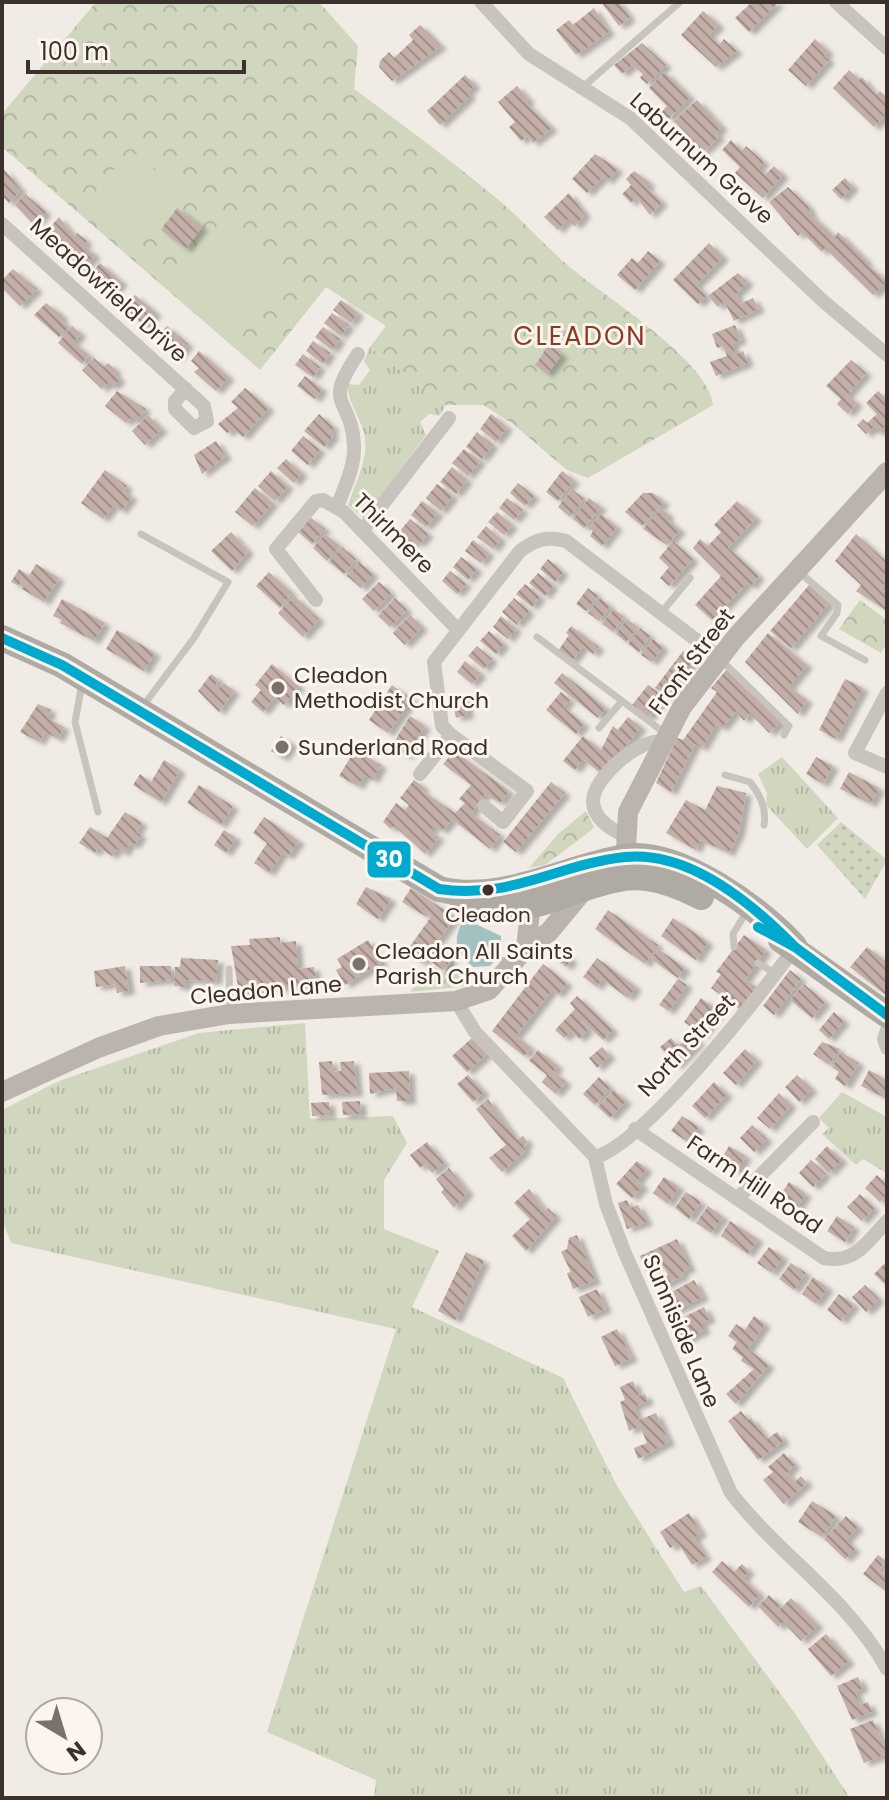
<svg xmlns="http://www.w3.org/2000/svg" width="889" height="1800" font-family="Poppins,sans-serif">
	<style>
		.grass { fill: url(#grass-tufts) }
		.forest { fill: url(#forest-crowns) }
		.garden { fill: url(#garden-dots) }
		.pitch { fill: #d1d6bf }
		.water { fill: #a1c2c1 }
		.building { fill: url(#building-back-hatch); filter: url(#shadow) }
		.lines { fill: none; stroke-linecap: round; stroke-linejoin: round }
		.lane { stroke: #c9c3be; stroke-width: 7 }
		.street { stroke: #c9c3be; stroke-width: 14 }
		.secondary { stroke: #bab3ae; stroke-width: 20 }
		.highway { stroke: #afaaa4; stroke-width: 26 }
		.bus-1-casing { stroke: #fbf5ee; stroke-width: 16 }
		.bus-1 { stroke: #00a9ce; stroke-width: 10 }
		.poi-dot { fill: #7a716c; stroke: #fbf5ee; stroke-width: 3 }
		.bus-dot { fill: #3b302b; stroke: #fbf5ee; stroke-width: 3 }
		.labels { text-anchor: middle; stroke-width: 6; stroke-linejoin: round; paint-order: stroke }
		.bus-label { font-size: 20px; fill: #3b302b; stroke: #fbf5ee }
		.street-label { font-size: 22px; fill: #3b302b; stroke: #fbf5ee }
		.poi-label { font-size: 22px; fill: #3b302b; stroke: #fbf5ee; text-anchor: start }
		.quarter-label { font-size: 26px; letter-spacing: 2px; fill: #8c3b22; stroke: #fbf5ee }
		.line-badge { stroke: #fbf5ee; stroke-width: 3 }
		.badge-label { font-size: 22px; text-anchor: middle; font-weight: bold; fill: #fff }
	</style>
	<defs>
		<pattern id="grass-tufts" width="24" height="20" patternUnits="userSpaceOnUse" patternTransform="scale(2)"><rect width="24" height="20" fill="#d1d6bf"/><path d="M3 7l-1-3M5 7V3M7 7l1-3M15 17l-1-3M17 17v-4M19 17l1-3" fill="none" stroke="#b4b8a4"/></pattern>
		<pattern id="forest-crowns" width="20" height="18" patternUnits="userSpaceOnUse" patternTransform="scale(2)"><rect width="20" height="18" fill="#d1d6bf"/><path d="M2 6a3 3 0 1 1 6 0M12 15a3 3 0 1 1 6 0" fill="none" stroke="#b4b8a4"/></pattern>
		<pattern id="garden-dots" width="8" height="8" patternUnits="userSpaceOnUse" patternTransform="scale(2)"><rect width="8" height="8" fill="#d1d6bf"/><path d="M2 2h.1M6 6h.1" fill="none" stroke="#b4b8a4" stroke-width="1.8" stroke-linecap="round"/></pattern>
		<pattern id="building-back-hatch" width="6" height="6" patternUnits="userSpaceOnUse" patternTransform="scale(2)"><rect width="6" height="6" fill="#c3afa7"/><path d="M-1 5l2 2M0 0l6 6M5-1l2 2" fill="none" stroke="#a08f88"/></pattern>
		<filter id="shadow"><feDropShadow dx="6" dy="3.5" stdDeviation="2" flood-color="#0004"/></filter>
	</defs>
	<rect width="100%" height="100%" fill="#f0ebe5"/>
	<!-- grass -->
	<path class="grass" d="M370,347L446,405L439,416L429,414L420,422L426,435L364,519L348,505C355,484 368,460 365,438C362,419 348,404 347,384L359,385L370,370L364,361Z
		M782,757L838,818L807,849L766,805L767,793L758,774Z
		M305,1023L310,1119L393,1116L407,1143L384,1180V1229L439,1251L412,1307L563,1378L617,1486L684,1592L701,1586L794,1712L850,1798H374L376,1780L267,1732L396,1329L11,1243L2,1219V1110L59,1081L199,1033Z
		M842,1092L887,1117L886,1173L863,1159L856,1165L822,1134L829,1128L819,1118Z"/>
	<!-- forest -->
	<path class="forest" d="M96,2H319L358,46L354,89C407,128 459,166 509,209C530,228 549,250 571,268C605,297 710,362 713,405L588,478L567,470L513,424L483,405H446L370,347L386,326L326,287L260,370L2,147V114Z
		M860,600L887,620V644L881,653L839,629Z
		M586,811L594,827L589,832L545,865L529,868L558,834Z
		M452,962L468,986L410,992L431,964L444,973Z"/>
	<!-- garden -->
	<path class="garden" d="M841,822L887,860L865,899L817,845Z"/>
	<!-- pitch -->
	<path class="pitch" d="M130,150L183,193L142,244L88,201Z
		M223,219L290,274L238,338L171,284Z"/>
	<!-- water -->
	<path class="water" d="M469,921L501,936V954L490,966L473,967C458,954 452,944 461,925Z"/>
	<!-- building -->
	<path class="building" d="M601,2H619L630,18L619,26Z
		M752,2H779L749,32L735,18Z
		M594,8L609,32L576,55L556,30L569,20L573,25Z
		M703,11L719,25L709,35L719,45L724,39L737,51L716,67L681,35Z
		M420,25L441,46L392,81L379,67L380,61L389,52L394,58L413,40L409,35Z
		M815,39L828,51L824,56L829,60L806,86L788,70Z
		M642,43L666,65L647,84L640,78L643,74L632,65L622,74L614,65Z
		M849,70L859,80L862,77L876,95L880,91L887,98V113L874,127L833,88Z
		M665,72L690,97L669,119L661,112L667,106L649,88Z
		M465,75L475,85L467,92L470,96L440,125L427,111Z
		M517,86L529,100L526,103L552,128L533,143L527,136L521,141L509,127L515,122L498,102Z
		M697,100L722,127L716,133L719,137L703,152L674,121Z
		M731,140L742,151L746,146L764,162L758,168L765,175L774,166L783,175L763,198L735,173L740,167L722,150Z
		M595,154L618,169L607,181L603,177L587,193L572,179Z
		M4,169L21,190L9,203L2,196Z
		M634,171L650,183L646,187L662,202L650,215L636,197L631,203L622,194L631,185L626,179Z
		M845,178L853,187L841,199L832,190Z
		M788,187L808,206L812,216L835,237L838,232L866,260L867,265L879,274L886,282L873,295L825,248L822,252L802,232L798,236L769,202Z
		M569,193L585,214L575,226L568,219L558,230L544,217Z
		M25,194L46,212L34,225L15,205Z
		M177,208L202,227L186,249L161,230Z
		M59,217L74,236L77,233L87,241L83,245L95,255L82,270L47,231Z
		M709,243L723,257L696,285L706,296L698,304L673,280Z
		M648,251L660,261L635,290L617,275L632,258L638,263Z
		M100,263L122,282L110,296L88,276Z
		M13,269L37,289L20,306L2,288V280Z
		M738,273L748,282L736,294L740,304L753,298L759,309L734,321L724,301L718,307L708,296Z
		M135,295L156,313L144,326L123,307Z
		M341,300L358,313L351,323L333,310Z
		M46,303L63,316L60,319L69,327L59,337L34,315Z
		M332,313L349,325L341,336L324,323Z
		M735,325L741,340L732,344L736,354L743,351L748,363L716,376L710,362L727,356L723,346L717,348L712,334Z
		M72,326L81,334L73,342L89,355L82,364L58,343Z
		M167,326L188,344L177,357L156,338Z
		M323,327L340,339L332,350L315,337Z
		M313,341L330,353L323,364L306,351Z
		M549,345L562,355L547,374L535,365Z
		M199,351L229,377L216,391L194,372L199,368L191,361Z
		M303,354L320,367L313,377L295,365Z
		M94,358L104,367L108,363L116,370L114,373L120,379L112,387L108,383L102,389L82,370Z
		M851,360L866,373L847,395L857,403L848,414L837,404L841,399L826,386Z
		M305,376L322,389L315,399L297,386Z
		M245,388L269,408L243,437L234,429L227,433L218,424L238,408L231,402Z
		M117,391L146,409L135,422L130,418L126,423L105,406Z
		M878,391L887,399V424L878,433L873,428L866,434L857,425L863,419L867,423L877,414L866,403Z
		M319,414L334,428L330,432L334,435L324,447L304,431Z
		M491,414L507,427L496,442L480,429Z
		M148,415L162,429L145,445L132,431Z
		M477,432L493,445L482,459L466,447Z
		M303,436L320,450L308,465L291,451Z
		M216,441L226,456L202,474L194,455Z
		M464,449L480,461L468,476L452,463Z
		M286,459L302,473L294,483L277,468Z
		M452,467L467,480L456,494L440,482Z
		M105,470L127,486L124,491L132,497L121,511L114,505L103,519L81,503Z
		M271,471L288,486L275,501L258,486Z
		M562,471L574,480L558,501L546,492Z
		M518,483L534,496L525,506L510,493Z
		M437,484L453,496L441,511L426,498Z
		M255,488L273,503L253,526L235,512Z
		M572,489L584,499L570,517L558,507Z
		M643,493H653L664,502L642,526L625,512Z
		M507,498L523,510L514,520L499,508Z
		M589,498L601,507L584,528L573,519Z
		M422,501L438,513L426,527L411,515Z
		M737,501L756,518L728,548L759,576L751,586L747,583L712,620L695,605L721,576L693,548L700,539L708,546L721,532L714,525Z
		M661,508L669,515L666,518L680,530L667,545L643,529Z
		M497,512L512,525L504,535L488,522Z
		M601,514L617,527L602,546L590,536L593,531L589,528Z
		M310,517L325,529L312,544L298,532Z
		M410,519L428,534L419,544L415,541L411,545L398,533Z
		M486,526L501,539L493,549L477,537Z
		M231,532L248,551L232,571L211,551Z
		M325,534L340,546L327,561L313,548Z
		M856,534L887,562V580L880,589L887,593V611L856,591L861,585L835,561Z
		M473,540L489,553L481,563L465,551Z
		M673,541L693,559L669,586L660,578L669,567L659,558Z
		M342,547L356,559L344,574L329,562Z
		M461,557L477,569L468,580L453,567Z
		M548,559L563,572L555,582L540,569Z
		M359,562L373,574L361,588L347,576Z
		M36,564L59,578L44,602L22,589L26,583L22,580L19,586L11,582L19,569L29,576Z
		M450,571L466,584L457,594L442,581Z
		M269,572L292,593L280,608L256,586Z
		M538,573L553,585L545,596L529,583Z
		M379,582L391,593L374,611L362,599Z
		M525,584L540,597L532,607L516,594Z
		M809,585L829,603L791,648L770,631Z
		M588,588L598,596L586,611L576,604Z
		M294,596L319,619L303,637L278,613Z
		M395,598L407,610L390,627L378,616Z
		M514,598L529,611L517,625L502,612Z
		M600,598L610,606L599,621L588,613Z
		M62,599L105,623L94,641L60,623L62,620L53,616Z
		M614,609L624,617L613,632L602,624Z
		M410,615L422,627L405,645L393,633Z
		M501,616L516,629L508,639L493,627Z
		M627,619L638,627L626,642L616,634Z
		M571,626L599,647L593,654L583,646L572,661L558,651L569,635L566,633Z
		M640,628L650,636L639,652L628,644Z
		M117,630L155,653L144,671L106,649Z
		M489,631L504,644L496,654L480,641Z
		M768,633L807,665L789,687L807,700L798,714L745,662Z
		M653,639L663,647L652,662L641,655Z
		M477,646L492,659L484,669L468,656Z
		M683,651L694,659L666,696L655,688Z
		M465,661L481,674L472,684L457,672Z
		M272,664L299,686L284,705L275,697L263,712L251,702L261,690L255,685Z
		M727,669L781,722L769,733L750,713L744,721L736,711L722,728L716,724L702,748L695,744L671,792L656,783L677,738L683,740L717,692L711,688Z
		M562,673L606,708L598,718L554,683Z
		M211,674L219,680L215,685L219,688L224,683L234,691L219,712L198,691Z
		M845,679L863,688L836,739L819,730Z
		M392,685L412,699L388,733L369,720Z
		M648,685L664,697L648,718L632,705Z
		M561,692L570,700L563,707L584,724L576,734L546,710Z
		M465,696L468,715L456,718L452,698Z
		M38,704L51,710L47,718L64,727L58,739L45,732L39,742L20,732Z
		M410,716L425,726L407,756L391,747Z
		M628,717L641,727L603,775L583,759L575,770L563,761L583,736L601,750L613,726L618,730Z
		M281,736L292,744L283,758L271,751Z
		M355,750L381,765L373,780L365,775L358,786L339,776Z
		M454,751L509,791L500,803L485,794L471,813L500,835L490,849L452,819L442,831L435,826L430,831L439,837L425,854L394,826L391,829L383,822L396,803L405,810L409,805L400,798L414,780L424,787L421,790L455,813L465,803L459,799L471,785L443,764Z
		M816,757L833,766L823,784L806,774Z
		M164,760L180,770L161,802L133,785L140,774L151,782Z
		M849,772L879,788L871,804L840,789Z
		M551,782L565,793L516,852L503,842Z
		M199,785L233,806L221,825L187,803Z
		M717,786L746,793L739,832L729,853L700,840L696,850L666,833L686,800L705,810Z
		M125,812L142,823L136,832L141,835L134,846L130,843L124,853L117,849L112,856L98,847L95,853L79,843L90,827L107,838Z
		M264,817L299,841L288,856L282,853L269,873L254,863L267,843L253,833Z
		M224,830L236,838L226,853L214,845Z
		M366,887L391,899L378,919L356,904Z
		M411,888L455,917L422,963L406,952L433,914L430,912L427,917L402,902Z
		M608,910L658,945L645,964L595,929Z
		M673,918L708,942L696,960L661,936Z
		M744,935L766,950L745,980L757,987L741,1010L711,988L721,974L716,972Z
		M280,937V943L296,941L298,969L314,967L316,984L239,993L231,946L250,945L249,939Z
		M368,940L382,962L345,985L336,970L342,967L337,959Z
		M554,944L572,960L566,967L548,952Z
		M867,947L887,962V996L850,967Z
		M658,949L685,968L678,978L651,959Z
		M440,950L452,958L443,970L431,962Z
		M181,958L218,960L216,981L186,980V987L174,986L175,967H180Z
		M597,958L636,987L628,998L602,979L597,987L583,977Z
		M543,964L567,983L558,995L552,990L516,1036L531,1048L524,1056L492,1031Z
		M125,966L129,991L117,993L115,984L96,987L94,971Z
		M140,966H171V980L140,983Z
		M790,970L801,979L774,1015L763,1006Z
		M678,979L687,985L669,1011L659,1005Z
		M804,984L825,1002L812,1018L790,1000Z
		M577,996L613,1030L603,1040L580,1019L588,1030L579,1039L571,1031L564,1038L555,1030L575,1009L570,1003Z
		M701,998L719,1011L702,1035L684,1022Z
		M834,1012L844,1021L829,1039L819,1030Z
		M692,1034L699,1042L676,1066L660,1047L671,1038L678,1046Z
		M472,1038L487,1054L467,1072L452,1056Z
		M822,1042L840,1049L829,1065L813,1054Z
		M602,1047L610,1056L597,1068L589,1058Z
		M745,1049L757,1060L736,1085L723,1073Z
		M538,1050L558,1066L553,1072L566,1082L556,1094L542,1082L547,1075L529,1061Z
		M841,1052L859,1063L845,1086L835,1079L839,1072L832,1067Z
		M332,1061L333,1072L341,1071L340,1062L354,1061L357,1093L322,1095L319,1062Z
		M869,1070L887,1080V1099L861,1086Z
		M409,1071L410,1101H397L396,1088L370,1094L369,1073Z
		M468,1075L484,1092L473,1102L457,1084Z
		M797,1075L812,1089L799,1102L785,1087Z
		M599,1077L610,1088L595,1105L583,1094Z
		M714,1082L727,1094L705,1118L692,1106Z
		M614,1090L626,1101L610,1118L598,1107Z
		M779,1093L791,1105L770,1129L757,1118Z
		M488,1099L517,1140L523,1136L528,1143L523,1147L526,1150L502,1172L489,1158L506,1145L476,1109Z
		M360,1101L361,1114L343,1115L342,1102Z
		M329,1102L330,1115L312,1116L311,1103Z
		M682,1116L699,1127L688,1142L671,1131Z
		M752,1125L767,1139L754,1152L740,1138Z
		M427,1142L444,1163L432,1173L425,1164L420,1168L410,1155Z
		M729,1146L746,1156L737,1172L720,1161Z
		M827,1146L842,1160L829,1173L815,1159Z
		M811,1160L826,1174L813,1187L799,1173Z
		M637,1161L647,1169L637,1181L643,1186L632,1198L616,1184Z
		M449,1168L468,1192L454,1208L441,1192L444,1189L436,1179Z
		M877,1175L887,1184V1194L880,1202L865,1188Z
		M664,1177L679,1187L668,1204L653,1193Z
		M789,1182L806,1194L796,1209L779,1197Z
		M529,1189L545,1211L548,1208L556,1216L526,1251L512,1236L530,1219L514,1203Z
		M686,1192L701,1202L689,1219L675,1208Z
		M860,1194L874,1208L862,1221L847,1207Z
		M627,1200L630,1208L638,1205L647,1222L627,1229L618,1203Z
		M708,1206L723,1217L711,1233L696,1223Z
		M837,1216L854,1227L845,1242L827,1231Z
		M730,1221L758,1239L748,1254L721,1236Z
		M577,1235L595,1281L573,1289L567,1273L571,1272L561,1252L567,1249L569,1238Z
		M677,1239L690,1268L682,1272L683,1276L660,1287L656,1280L668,1275L662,1263L646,1271L640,1256Z
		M769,1247L783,1257L772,1273L757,1263Z
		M466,1252L484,1261L456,1320L438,1311Z
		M887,1261V1286L874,1274Z
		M791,1263L806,1273L794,1290L779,1279Z
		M813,1277L828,1288L816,1304L802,1294Z
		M694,1280L703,1297L675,1311L666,1295Z
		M865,1285L879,1299L866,1312L852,1297Z
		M597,1289L606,1309L588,1317L579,1297Z
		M839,1294L854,1305L841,1321L827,1310Z
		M704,1307L710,1319L701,1323L705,1330L684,1341L674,1322Z
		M754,1316L765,1324L748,1349L769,1365L736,1404L726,1394L754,1369L741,1361L743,1357L732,1349L737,1342L728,1336L736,1324L745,1330Z
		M617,1329L632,1358L615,1366L601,1337Z
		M633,1381L639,1396L645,1394L648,1401L634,1407L639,1420L656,1413L669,1442L638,1459L634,1448L647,1443L640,1426L629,1431L620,1402L625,1400L620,1387Z
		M741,1411L748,1420L751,1418L767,1439L777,1432L784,1441L758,1460L728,1421Z
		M784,1453L795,1465L787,1473L795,1482L801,1476L807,1483L784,1504L763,1480L773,1472L768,1467Z
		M812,1501L836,1516L822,1537L798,1522Z
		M689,1513L701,1533L694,1538L706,1557L692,1565L678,1543L670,1548L660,1532Z
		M846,1516L858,1527L846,1540L855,1549L845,1559L824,1539Z
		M878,1555L886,1561L878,1570L883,1574L887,1569V1592L863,1574Z
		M722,1561L734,1572L742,1564L749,1571L743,1578L760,1594L749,1607L712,1572Z
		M769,1595L779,1605L778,1611L791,1598L818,1625L801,1641L783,1622L778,1627L758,1606Z
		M826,1634L849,1661L831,1676L808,1649Z
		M858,1677L863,1688L855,1692L861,1705L868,1702L872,1712L852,1720L837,1686Z
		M873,1720L887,1754L864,1763L850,1729Z"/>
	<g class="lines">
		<!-- lane -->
		<path class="lane" d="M584,86L680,2
			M141,534L228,582L194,638L143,706
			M798,571L838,605L837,613L821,636L865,660
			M661,613L690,578
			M537,637L666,734
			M721,660L789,726L784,735
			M82,684L75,722L98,812
			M599,728L622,701
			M725,775L750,782C760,795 767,808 764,825
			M734,947L733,934L747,911
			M493,955L508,964
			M758,963L776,974
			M229,969L230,1010"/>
		<!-- street -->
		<path class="street" d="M481,2L529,54L630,118L823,301L887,355
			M836,2L887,48
			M2,224L204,406L207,421L194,428L175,409V401L186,389
			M337,507C344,488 355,467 354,446C352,396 321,408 358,354
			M362,531L449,418
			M316,600L276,549L316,501L323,500L344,512L458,630
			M887,693L855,753L887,767
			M451,735L442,726L434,662L520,551C536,539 547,536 566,541L720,658
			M420,774L451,735L527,791L503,822L484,806
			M626,836C612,830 594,820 593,802C592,778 640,737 663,742
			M456,1001L475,1032L595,1157L606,1204L624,1251L731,1493C779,1555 849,1599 887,1669
			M887,1030L884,1039L887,1048
			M635,1129L824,1258C856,1264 867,1242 887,1221
			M595,1157C642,1146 764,991 795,947
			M737,1199L813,1122"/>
		<!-- secondary -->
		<path class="secondary" d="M625,869L628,812L682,707L736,637L887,472
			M526,948L549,932L583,891
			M2,1092L98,1048L159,1026L229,1014L456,1001L489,990L526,948L532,895"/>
		<!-- highway -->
		<path class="highway" d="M2,638L62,665L439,889C502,905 564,867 625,857C677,848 763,910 795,947
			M459,895C513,932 569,885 624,878C650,874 678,885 701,897
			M781,940L887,1015"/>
		<defs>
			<path id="bus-1" d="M2,638L62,665L439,889C511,900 558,864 625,857C689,850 754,905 795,947
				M758,927L795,947L887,1015"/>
		</defs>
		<!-- bus-1 casing -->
		<use href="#bus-1" class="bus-1-casing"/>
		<!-- bus-1 -->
		<use href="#bus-1" class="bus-1"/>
	</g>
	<!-- markers -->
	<g class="poi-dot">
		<circle cx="278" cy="688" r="8"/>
		<circle cx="282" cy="747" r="8"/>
		<circle cx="359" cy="964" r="8"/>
	</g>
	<circle class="bus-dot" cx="488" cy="890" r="7"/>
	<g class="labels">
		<!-- bus labels -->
		<g class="bus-label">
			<text x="488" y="922">Cleadon</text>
		</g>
		<!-- street labels -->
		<g class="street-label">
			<text transform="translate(702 158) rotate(42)" y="8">Laburnum Grove</text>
			<text transform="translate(109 290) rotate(42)" y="8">Meadowfield Drive</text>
			<text transform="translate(394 533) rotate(45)" y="8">Thirlmere</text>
			<text transform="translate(691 661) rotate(-53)" y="8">Front Street</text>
			<text transform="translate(266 990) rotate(-5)" y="8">Cleadon Lane</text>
			<text transform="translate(686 1045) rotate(-47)" y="8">North Street</text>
			<text transform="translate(755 1184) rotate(34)" y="8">Farm Hill Road</text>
			<text transform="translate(682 1331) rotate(67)" y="8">Sunniside Lane</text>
		</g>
		<!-- poi labels -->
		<g class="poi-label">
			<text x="294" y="683">Cleadon<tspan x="294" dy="25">Methodist Church</tspan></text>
			<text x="298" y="755">Sunderland Road</text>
			<text x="375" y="959">Cleadon All Saints<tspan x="375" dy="25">Parish Church</tspan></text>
		</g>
		<!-- quarter labels -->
		<g class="quarter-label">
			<text x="580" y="345">CLEADON</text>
		</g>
	</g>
	<rect class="line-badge" x="366" y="840" width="46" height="39" rx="8" fill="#00a9ce"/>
	<g class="badge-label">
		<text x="389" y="867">30</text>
	</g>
	<!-- border -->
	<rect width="889" height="1800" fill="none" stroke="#3b302b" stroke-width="8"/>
	<!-- north arrow -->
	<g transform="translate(64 1736) rotate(142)"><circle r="38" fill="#fbf5ee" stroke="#aea6a0" stroke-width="2"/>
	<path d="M0-6L14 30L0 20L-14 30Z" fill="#7a716c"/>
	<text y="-12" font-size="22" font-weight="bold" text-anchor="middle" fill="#3b302b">N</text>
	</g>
	<!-- scale -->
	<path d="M28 60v12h216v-12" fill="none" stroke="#3b302b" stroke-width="4"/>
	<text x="40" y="60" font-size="24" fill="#3b302b" stroke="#fbf5ee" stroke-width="6" paint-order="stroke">100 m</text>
</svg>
